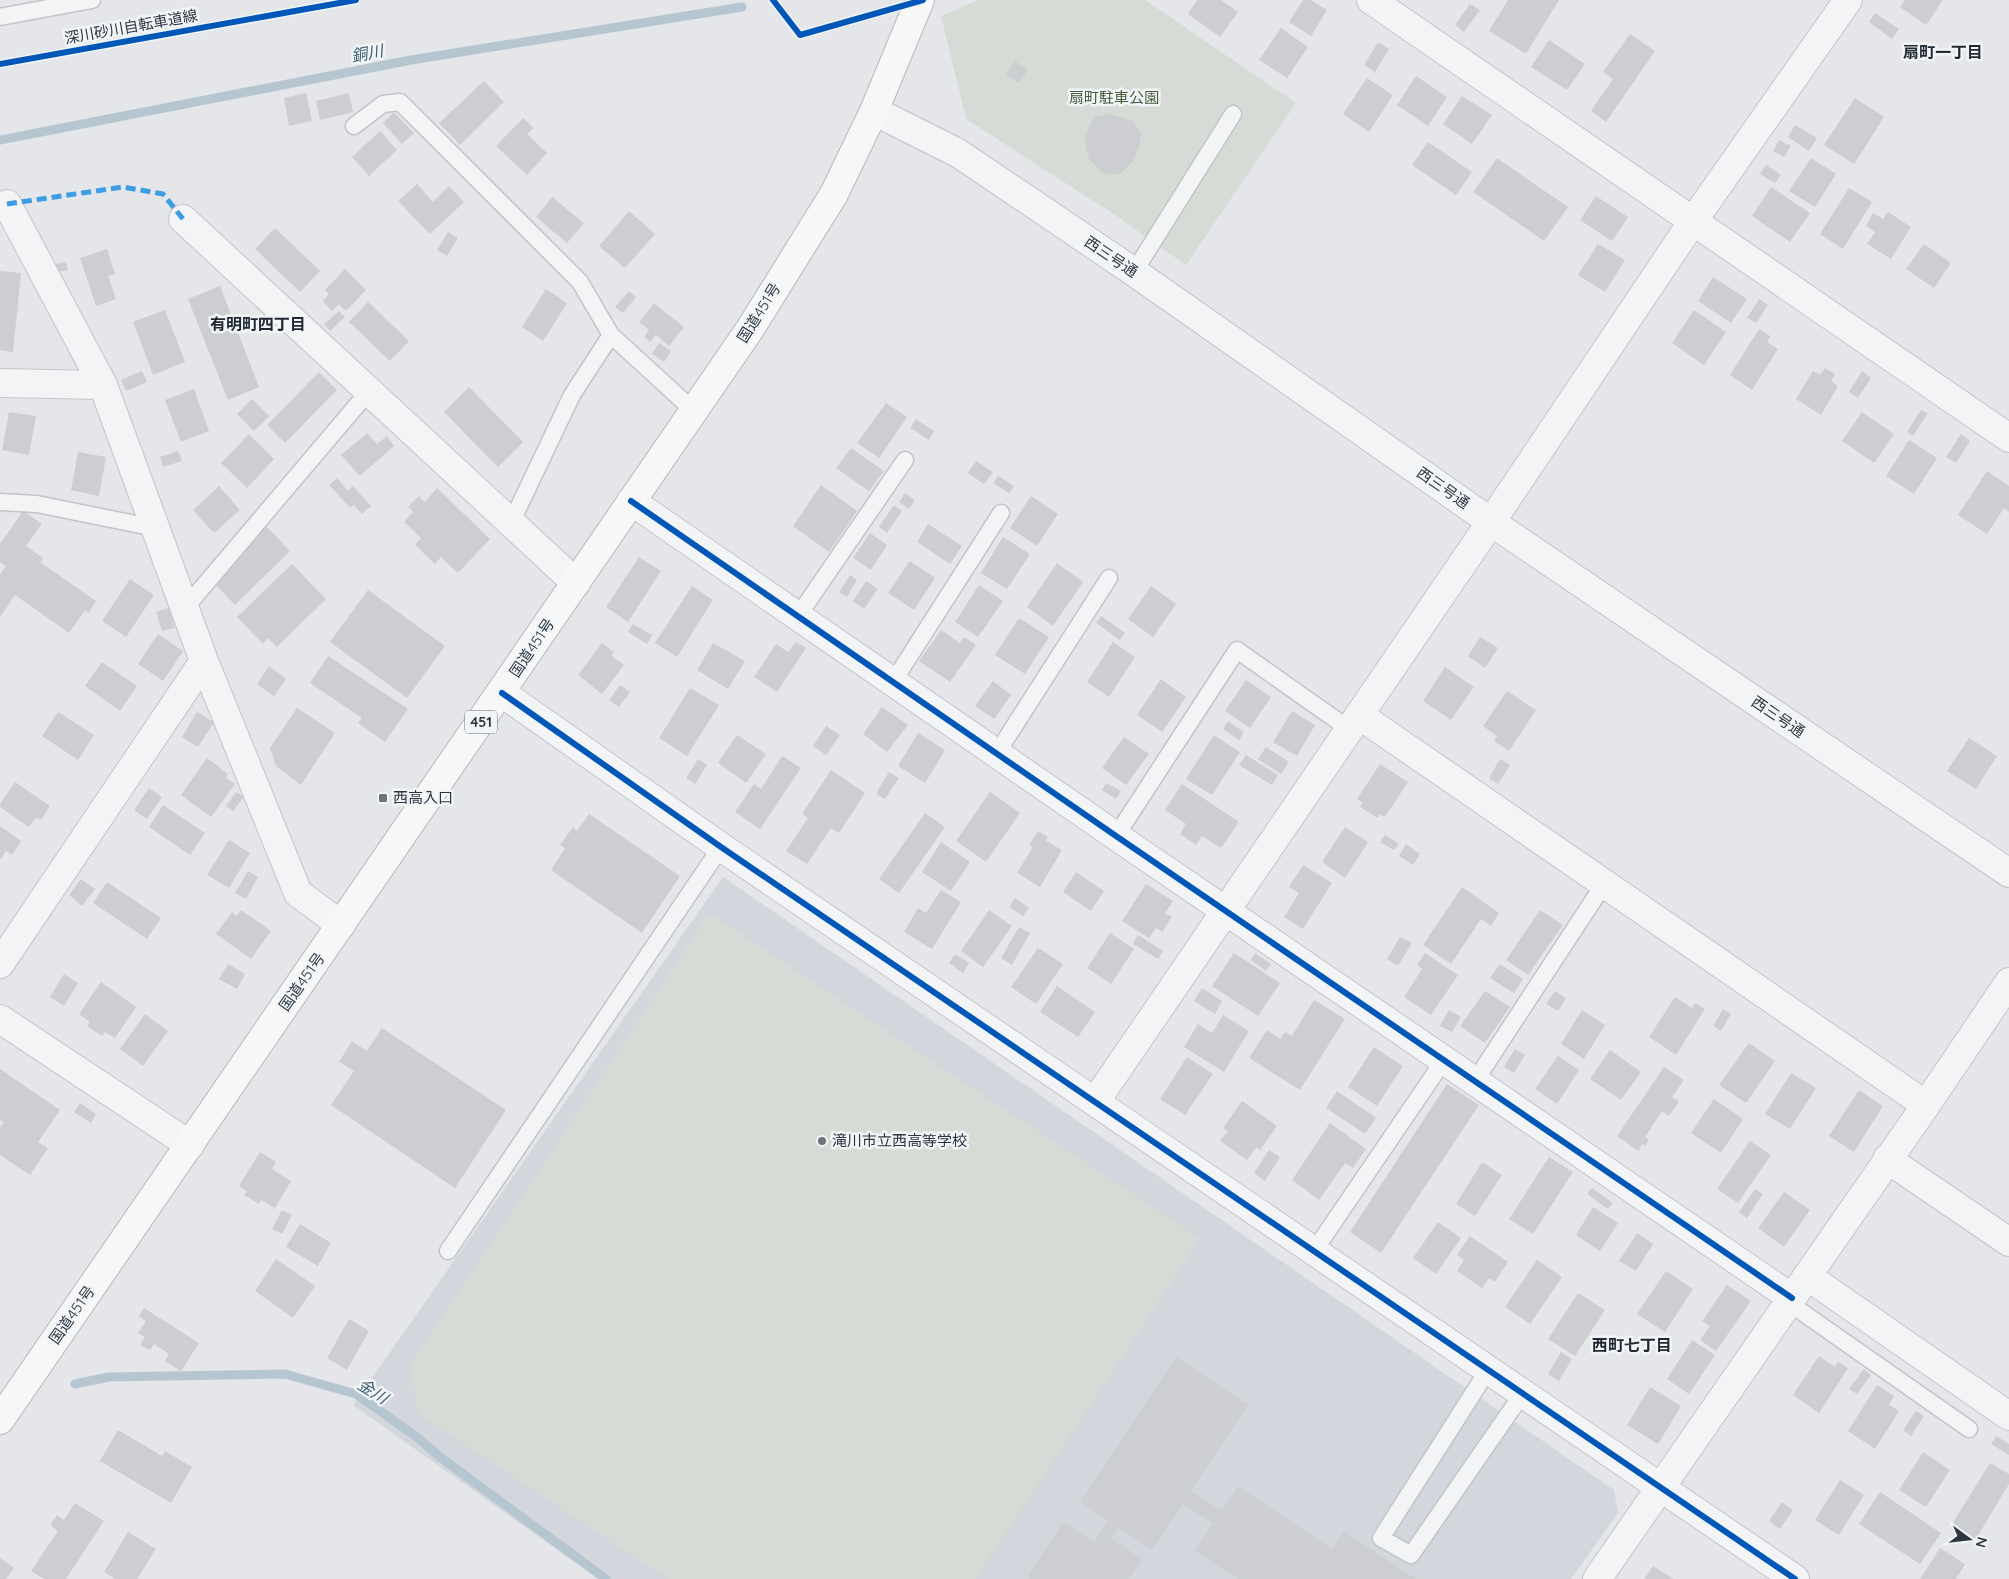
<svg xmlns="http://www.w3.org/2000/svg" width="2009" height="1579" font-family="Quicksand,'Noto Sans JP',sans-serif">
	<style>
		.built { fill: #d3d6dc }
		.green { fill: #d6dcd5 }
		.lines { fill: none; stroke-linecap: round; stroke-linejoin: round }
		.stream { stroke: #b5c6d1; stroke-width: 9 }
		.building { fill: #ccced1 }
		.service-casing { stroke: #c2c4c7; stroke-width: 19 }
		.minor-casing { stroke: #c2c4c7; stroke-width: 30 }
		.tertiary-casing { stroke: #c2c4c7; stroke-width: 30 }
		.trunk-casing { stroke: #b6b9bc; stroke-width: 30 }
		.service { stroke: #f3f4f5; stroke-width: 16 }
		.minor { stroke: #f3f4f5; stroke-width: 28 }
		.tertiary { stroke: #f3f4f5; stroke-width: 28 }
		.trunk { stroke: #f7f7f7; stroke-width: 28 }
		.quiet { stroke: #3d9ee3; stroke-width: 5; stroke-dasharray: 10 5; stroke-linecap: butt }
		.cycleway-casing { stroke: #f2f5f7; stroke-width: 9 }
		.cycleway { stroke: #0057b8; stroke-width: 6 }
		.poi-dot { fill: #6c747c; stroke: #f2f5f7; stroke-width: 2 }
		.labels { text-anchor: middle; stroke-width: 5; stroke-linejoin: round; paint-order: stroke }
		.shield { fill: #f2f5f7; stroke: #676f78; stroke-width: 1 }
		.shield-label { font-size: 14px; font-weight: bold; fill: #2c3641 }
		.street-label { font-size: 15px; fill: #2c3641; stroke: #f2f5f7 }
		.park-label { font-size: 15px; fill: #455b3a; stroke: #f2f5f7 }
		.poi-label { font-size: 15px; fill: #2c3641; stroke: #f2f5f7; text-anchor: start }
		.neighbourhood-label { font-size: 16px; font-weight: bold; fill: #1e2732; stroke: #f2f5f7 }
		.water-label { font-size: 16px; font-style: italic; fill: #395a71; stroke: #f2f5f7 }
	</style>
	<rect width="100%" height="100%" fill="#e4e6e9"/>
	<!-- built -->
	<path class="built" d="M723,877L1614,1490L1618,1513L1571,1579H598L353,1405Z"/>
	<!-- green -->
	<path class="green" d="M978,0H1145L1296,103L1186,265L1115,215L966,119L941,16Z
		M709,913L1200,1239L975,1579H668L418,1413L411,1364Z"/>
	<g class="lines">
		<!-- stream -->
		<path class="stream" d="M0,140L411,60L742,7
			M75,1384L109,1377L285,1374L356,1394L418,1438L440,1457L606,1579"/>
	</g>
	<!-- building -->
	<path class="building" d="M1197,0H1221L1238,12L1220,37L1188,14Z
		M1303,0H1310L1327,10L1311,36L1289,22Z
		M1508,0H1559L1526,54L1489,31Z
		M1905,0H1943L1926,25L1900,7Z
		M1470,4L1480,10L1464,32L1455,25Z
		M1875,13L1899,29L1892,39L1869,22Z
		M1281,28L1308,47L1287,78L1259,60Z
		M1630,34L1655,51L1606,122L1591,111L1613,79L1603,72Z
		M1549,40L1585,64L1567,90L1531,67Z
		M1378,42L1389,49L1375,72L1364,65Z
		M1015,61L1028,70L1018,83L1006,74Z
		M1416,76L1447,97L1428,126L1397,105Z
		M1367,78L1393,95L1369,132L1343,114Z
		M484,81L504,102L460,145L439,123Z
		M306,93L312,121L289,126L284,98Z
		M349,93L353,112L320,120L316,101Z
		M1462,96L1492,115L1472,144L1443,124Z
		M1855,98L1884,117L1854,164L1824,145Z
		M394,112L414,133L402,144L383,123Z
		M1110,114L1133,121L1141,134L1140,144L1133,162L1118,175L1101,172L1089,159L1084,139L1094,117Z
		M523,118L534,128L527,134L547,153L527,175L496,146Z
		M1795,125L1817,138L1809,151L1788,137Z
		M380,131L397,150L369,176L352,157Z
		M1779,140L1791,146L1784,157L1773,151Z
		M1428,142L1472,172L1456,195L1412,165Z
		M1497,158L1568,207L1544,241L1473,192Z
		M1811,158L1836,174L1815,207L1789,191Z
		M1766,165L1781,175L1775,183L1760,174Z
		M417,184L433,202L449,186L464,202L430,234L398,201Z
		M1771,187L1810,213L1790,242L1752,216Z
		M1849,188L1872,202L1843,249L1820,234Z
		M1596,196L1628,217L1612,241L1580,220Z
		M552,197L584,223L567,243L536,217Z
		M629,211L655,234L625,268L599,246Z
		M1888,212L1911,227L1891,259L1867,244L1875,232L1866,226L1873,213L1883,219Z
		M275,228L320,271L300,292L255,249Z
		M448,232L458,238L447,256L437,250Z
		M1598,244L1625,260L1605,292L1578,275Z
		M1924,244L1951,263L1934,288L1906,269Z
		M107,249L115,274L108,276L116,299L96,306L80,258Z
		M66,262L68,270L58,272L56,264Z
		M345,269L366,290L346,311L339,304L332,311L323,301L329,294L325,290Z
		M0,271L21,273L13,352L0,350Z
		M1713,277L1747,299L1731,323L1698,301Z
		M220,286L259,387L228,400L188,299Z
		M546,289L567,303L543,341L522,327Z
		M629,291L636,297L623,313L615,307Z
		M1759,299L1768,305L1756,323L1747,318Z
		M368,302L409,341L390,361L349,322Z
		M654,303L684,327L669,346L656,335L650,342L644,337L649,330L639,322Z
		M165,310L185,362L153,375L133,322Z
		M1694,310L1726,332L1704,365L1672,343Z
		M339,311L345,317L330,331L324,324Z
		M1759,329L1770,336L1767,342L1778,349L1752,390L1730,375Z
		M659,343L671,351L664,362L652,354Z
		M1825,368L1835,374L1831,381L1838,386L1821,415L1796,399L1813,371L1820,375Z
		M142,371L147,382L126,391L121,380Z
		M1862,371L1871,378L1858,398L1849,392Z
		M319,372L337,390L285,443L267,425Z
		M469,387L523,442L498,467L444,412Z
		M194,389L209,431L181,442L165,400Z
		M252,399L269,416L254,431L237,414Z
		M886,403L907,417L879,458L857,443Z
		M1921,410L1928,413L1913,436L1907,432Z
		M9,412L36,416L29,455L2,450Z
		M1862,412L1894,434L1874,463L1842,441Z
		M916,419L934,431L929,440L910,428Z
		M367,433L377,444L387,436L394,446L360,476L341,455Z
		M249,434L274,459L247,488L221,463Z
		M1961,434L1970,441L1956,463L1946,457Z
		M1909,440L1937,458L1914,494L1886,476Z
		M851,448L884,471L869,491L836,468Z
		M178,451L182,461L163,467L160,457Z
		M78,452L106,457L99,496L71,490Z
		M976,461L993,472L984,484L968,473Z
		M1987,471L2009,486V512L2004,508L1987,534L1958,515Z
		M998,476L1014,486L1009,493L993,483Z
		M337,478L348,491L353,486L371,506L362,514L354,505L350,508L329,485Z
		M821,485L857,511L829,552L793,526Z
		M219,486L240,510L214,533L193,510Z
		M437,488L490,539L458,573L441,557L435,564L415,545L421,538L404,522L413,512L408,507L419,496L425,502Z
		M905,493L915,500L909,509L899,502Z
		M1031,496L1058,514L1037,546L1010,528Z
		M894,505L902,511L887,533L879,527Z
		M23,511L42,524L26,546L43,558L40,562L96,601L89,613L85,610L69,633L15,595L0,617V574L6,566L0,562V544Z
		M928,524L962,546L950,564L917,542Z
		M265,525L290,551L235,605L210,579Z
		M870,533L887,545L871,570L853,558Z
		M1003,537L1030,554L1007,589L981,573Z
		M639,557L661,571L628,622L606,607Z
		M910,561L935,578L914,610L888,593Z
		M1057,563L1083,582L1053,626L1027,607Z
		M292,564L326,599L277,647L268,638L263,644L237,617Z
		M850,575L857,580L847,597L839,592Z
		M130,579L154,595L126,637L102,621Z
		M866,581L878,589L864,609L853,601Z
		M979,585L1003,601L978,637L955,622Z
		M692,586L713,600L677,657L655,643Z
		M1151,586L1176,604L1153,637L1128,619Z
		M368,590L445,646L407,698L330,642Z
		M169,608L175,628L162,631L156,612Z
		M1101,616L1125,633L1120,640L1096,623Z
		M1019,618L1049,637L1025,674L995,655Z
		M633,624L652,635L647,644L628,632Z
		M941,630L960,643L964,637L976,645L950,682L919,661Z
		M158,634L183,651L163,681L138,664Z
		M1480,637L1498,648L1485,668L1468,656Z
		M796,642L806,648L777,692L754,677L776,644L788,652Z
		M1113,642L1135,657L1109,697L1087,682Z
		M602,643L614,652L611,655L624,665L602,694L578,675Z
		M713,643L745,661L728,689L697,670Z
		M328,656L408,709L385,742L358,723L362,718L310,683Z
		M102,662L137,686L120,711L85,686Z
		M269,666L286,679L274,696L257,684Z
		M1445,667L1474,687L1451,720L1423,701Z
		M1161,679L1186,697L1162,732L1137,715Z
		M1246,680L1271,697L1250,728L1225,711Z
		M993,681L1011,695L994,719L975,706Z
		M620,685L630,692L619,707L609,700Z
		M690,688L719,705L687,756L659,738Z
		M1507,691L1536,710L1509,751L1494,741L1497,736L1483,726Z
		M882,707L908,725L887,752L863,734Z
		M297,708L335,733L301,785L276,766L270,748Z
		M1292,711L1315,725L1297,756L1273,742Z
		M58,712L94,735L78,760L42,736Z
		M197,712L214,722L198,747L182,737Z
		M1228,721L1244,732L1239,740L1223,729Z
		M826,726L840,735L826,755L813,746Z
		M918,733L945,750L925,783L898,766Z
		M737,735L766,754L746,783L718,763Z
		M1214,735L1240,752L1212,795L1186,779Z
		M1124,737L1149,754L1126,785L1102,768Z
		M1969,738L1997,756L1976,789L1947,771Z
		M1266,747L1289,762L1281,774L1258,759Z
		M1246,755L1278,775L1272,785L1239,765Z
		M782,756L801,768L760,829L735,812L754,784L761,789Z
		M207,758L228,774L226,778L235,784L211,817L181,795Z
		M698,759L707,765L695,784L686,778Z
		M1500,759L1510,765L1498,784L1489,778Z
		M1380,764L1408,782L1385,817L1380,814L1378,818L1360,807L1363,803L1357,799Z
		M831,770L865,793L839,833L831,828L807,864L786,851L808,818L802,814Z
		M889,772L899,778L885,799L876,794Z
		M15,782L50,806L41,820L36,817L29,827L0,807V804Z
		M1106,783L1121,791L1116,799L1102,790Z
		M1182,784L1239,822L1221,848L1202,836L1196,845L1180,834L1186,824L1165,810Z
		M149,788L162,797L147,819L134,810Z
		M236,792L244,797L233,811L226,806Z
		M990,792L1020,813L986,862L956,841Z
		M163,805L205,833L190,855L149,827Z
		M925,813L945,827L899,893L879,879Z
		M589,814L680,876L642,933L551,870L565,848L560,845L573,827L577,831Z
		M0,826L21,841L12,855L6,851L0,860Z
		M1345,827L1368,842L1345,878L1322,862Z
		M1038,831L1048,837L1046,841L1062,850L1040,887L1017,873L1033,847L1029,845Z
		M1385,835L1399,844L1394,850L1380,842Z
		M229,840L250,853L229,888L207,875Z
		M941,842L970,862L951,891L922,872Z
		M1406,844L1420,854L1413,865L1399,856Z
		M1303,865L1332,883L1303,929L1284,917L1299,893L1289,887Z
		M248,871L258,877L246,899L235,893Z
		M1076,872L1104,891L1091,911L1063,892Z
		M81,879L95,889L82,906L69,895Z
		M107,882L161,918L147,939L93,903Z
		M1146,884L1173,901L1165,913L1172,917L1162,932L1156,928L1149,938L1122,921Z
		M1462,887L1499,913L1491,926L1481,919L1451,964L1423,945Z
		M941,890L961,902L932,949L904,932L918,908L926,913Z
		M1015,898L1029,908L1023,916L1009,907Z
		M241,910L271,931L251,959L216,934L232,912L236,916Z
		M989,910L1012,926L983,967L961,951Z
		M1540,910L1563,925L1528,975L1506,960Z
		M1019,927L1030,933L1012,965L1001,958Z
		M1110,933L1134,949L1111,984L1087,968Z
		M1138,935L1163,951L1158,959L1133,944Z
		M1400,937L1412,943L1398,966L1387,959Z
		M1038,948L1063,964L1036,1004L1011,987Z
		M1234,953L1280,983L1258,1016L1212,986Z
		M1255,953L1271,964L1266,971L1251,960Z
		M1425,953L1458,975L1431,1015L1404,997L1422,969L1417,965Z
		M955,954L969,963L963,973L949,963Z
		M228,964L245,974L237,989L219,979Z
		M1500,964L1523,979L1514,993L1490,978Z
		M64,974L78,983L64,1006L50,997Z
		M101,982L136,1007L115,1038L105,1032L102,1036L87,1026L90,1022L79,1014Z
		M1057,986L1095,1012L1078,1037L1040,1012Z
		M1202,988L1222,1001L1215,1014L1194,1001Z
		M1485,991L1510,1007L1485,1043L1460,1026Z
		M1555,991L1566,998L1558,1011L1546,1004Z
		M1675,997L1692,1008L1695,1003L1705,1009L1676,1055L1649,1037Z
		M1314,1000L1345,1019L1300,1090L1249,1058L1267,1030L1280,1039L1285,1032L1292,1036Z
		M1723,1009L1731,1014L1721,1031L1713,1026Z
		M1449,1010L1461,1017L1452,1032L1440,1026Z
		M1582,1010L1605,1025L1584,1059L1561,1044Z
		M145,1014L168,1031L143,1066L120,1049Z
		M1223,1015L1249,1031L1224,1072L1184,1047L1198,1024L1212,1033Z
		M382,1028L506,1110L455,1188L331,1105L354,1071L339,1062L352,1041L367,1051Z
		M1749,1043L1775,1061L1746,1103L1719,1085Z
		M1374,1047L1403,1066L1377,1106L1348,1087Z
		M1515,1049L1525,1055L1514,1073L1504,1067Z
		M1610,1050L1641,1072L1621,1100L1590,1079Z
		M1558,1056L1579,1070L1557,1104L1535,1089Z
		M1187,1057L1213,1074L1185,1115L1160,1099Z
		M1664,1067L1684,1080L1672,1097L1679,1102L1669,1116L1662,1111L1645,1137L1649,1140L1645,1146L1642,1144L1638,1151L1617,1136Z
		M0,1069L60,1110L38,1142L48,1148L30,1175L0,1155V1127L4,1122L0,1120Z
		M1791,1073L1816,1088L1790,1129L1765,1114Z
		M1447,1084L1479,1105L1381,1253L1350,1232Z
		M1859,1090L1883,1106L1854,1152L1829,1136Z
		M1337,1091L1376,1118L1365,1134L1326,1108Z
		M1714,1099L1743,1119L1721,1153L1691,1133Z
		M1242,1101L1277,1126L1260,1150L1257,1147L1247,1160L1220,1141L1228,1131L1223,1128Z
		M80,1103L96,1114L91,1123L74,1112Z
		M1330,1123L1366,1149L1353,1168L1345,1163L1319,1200L1292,1180Z
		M1750,1141L1771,1155L1738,1203L1717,1189Z
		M1269,1150L1280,1157L1265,1181L1254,1173Z
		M260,1152L276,1162L272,1169L291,1181L275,1208L261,1200L259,1204L244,1195L247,1191L239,1186Z
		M1549,1157L1573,1172L1533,1234L1509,1219Z
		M1482,1162L1502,1175L1475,1216L1456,1204Z
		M1592,1188L1613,1203L1608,1209L1587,1194Z
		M1755,1189L1763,1194L1747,1218L1739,1212Z
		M1784,1192L1810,1210L1784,1247L1758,1228Z
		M1593,1207L1618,1223L1600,1251L1576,1235Z
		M282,1210L292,1215L282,1234L272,1229Z
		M1438,1222L1461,1238L1436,1274L1413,1258Z
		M300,1224L331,1243L318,1266L286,1247Z
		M1637,1233L1653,1244L1636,1271L1619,1261Z
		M1470,1236L1508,1262L1495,1282L1489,1278L1482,1288L1457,1271L1464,1260L1457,1255Z
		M276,1259L315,1286L293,1318L255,1291Z
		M1537,1260L1562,1277L1530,1324L1505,1307Z
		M1666,1271L1693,1289L1665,1332L1637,1314Z
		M1727,1285L1751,1301L1716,1351L1700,1340L1710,1326L1702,1321Z
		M1578,1293L1605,1310L1575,1356L1548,1339Z
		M144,1308L199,1343L181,1371L165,1361L169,1354L154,1344L150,1350L140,1345L145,1337L138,1333L146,1321L139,1316Z
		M349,1319L369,1331L347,1370L327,1358Z
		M1692,1340L1715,1355L1689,1394L1667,1379Z
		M1561,1352L1572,1359L1559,1381L1548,1374Z
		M1819,1356L1835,1367L1838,1362L1848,1368L1819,1413L1793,1395Z
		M1176,1357L1248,1405L1191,1491L1222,1511L1238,1486L1332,1549L1344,1531L1416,1579H1238L1195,1551L1213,1523L1183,1504L1152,1550L1118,1527L1111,1538L1142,1559L1129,1579H1030L1027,1577L1063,1522L1094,1542L1108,1521L1080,1502Z
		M1864,1369L1871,1375L1857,1394L1849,1389Z
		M1877,1385L1894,1396L1889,1405L1899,1411L1875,1449L1848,1431Z
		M1650,1387L1681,1406L1658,1444L1627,1425Z
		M1916,1411L1924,1416L1911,1436L1903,1430Z
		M118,1430L162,1456L165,1451L192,1467L171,1503L100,1461Z
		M1996,1436L2009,1444V1455L1991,1444Z
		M1923,1452L1950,1470L1926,1507L1899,1490Z
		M1990,1463L2009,1474V1484L1976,1539L1952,1524Z
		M1840,1480L1864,1495L1839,1535L1815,1520Z
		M1880,1492L1941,1533L1920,1564L1859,1524Z
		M1782,1502L1793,1510L1780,1529L1769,1521Z
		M75,1503L104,1521L66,1579H44L31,1571L58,1531L50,1525L57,1515L64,1520Z
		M128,1532L156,1549L137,1579H115L104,1572Z
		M1940,1548L1965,1564L1956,1579H1920Z
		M0,1558L14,1568L6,1579H0Z
		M1653,1566L1674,1579H1644Z"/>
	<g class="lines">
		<defs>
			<path id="service" d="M0,17L92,0
				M354,126L383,104L400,102L580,282L611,335L694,411
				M1134,272L1233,114
				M0,502L37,504L155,528
				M511,523L572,395L611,335
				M185,608L369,391
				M798,616L905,460
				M893,682L1001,513
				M997,753L1109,578
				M1116,836L1237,650L1349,729
				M1475,1081L1604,884
				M448,1251L721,847
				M1314,1251L1444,1060
				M1789,1303L1969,1429
				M1488,1370L1381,1538L1411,1555L1523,1393"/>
			<path id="minor" d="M1371,0L2009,438
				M7,204L103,385L204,661L298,893L341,925
				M183,219L576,583
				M0,383L103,385
				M631,501L1116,836L1792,1298
				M502,693L721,847L1795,1579
				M1359,715L1926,1105
				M0,964L204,661
				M0,1019L190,1145
				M1095,1102L1491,522L1693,221L1848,0
				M1887,1159L2009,1242
				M1807,1276L2009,1416"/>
			<path id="tertiary" d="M874,111L958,153L1134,272L1491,522L2009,873
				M1597,1579L1926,1105L2009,982"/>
			<path id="trunk" d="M0,1420L750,329L834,194L874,111L920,0"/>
		</defs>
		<!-- service casing -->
		<use href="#service" class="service-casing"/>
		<!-- minor casing -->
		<use href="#minor" class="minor-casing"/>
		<!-- tertiary casing -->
		<use href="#tertiary" class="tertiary-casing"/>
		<!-- trunk casing -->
		<use href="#trunk" class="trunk-casing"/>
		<!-- service -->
		<use href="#service" class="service"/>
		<!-- minor -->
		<use href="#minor" class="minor"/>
		<!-- tertiary -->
		<use href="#tertiary" class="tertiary"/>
		<!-- trunk -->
		<use href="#trunk" class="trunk"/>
		<!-- quiet -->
		<path class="quiet" d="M7,204L123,187L163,194L183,219"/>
		<defs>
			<path id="cycleway" d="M773,0L800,35L923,0
				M0,64L356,0
				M631,501L1116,836L1792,1298
				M502,693L721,847L1795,1579"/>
		</defs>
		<!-- cycleway casing -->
		<use href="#cycleway" class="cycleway-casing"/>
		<!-- cycleway -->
		<use href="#cycleway" class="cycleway"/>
	</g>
	<!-- markers -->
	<g class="poi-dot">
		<rect x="378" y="793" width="10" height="10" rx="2.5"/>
		<circle cx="822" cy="1141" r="5"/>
	</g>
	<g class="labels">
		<!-- shield labels -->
		<rect class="shield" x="465" y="710.5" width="32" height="23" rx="4"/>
		<g class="shield-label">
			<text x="481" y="727">451</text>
		</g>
		<!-- street labels -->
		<g class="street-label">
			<text transform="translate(131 27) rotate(-10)" y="5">深川砂川自転車道線</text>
			<text transform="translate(1111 257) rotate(34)" y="5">西三号通</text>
			<text transform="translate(759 313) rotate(-58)" y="5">国道451号</text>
			<text transform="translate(1443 488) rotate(35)" y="5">西三号通</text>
			<text transform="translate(532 648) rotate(-56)" y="5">国道451号</text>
			<text transform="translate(1778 717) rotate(34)" y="5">西三号通</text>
			<text transform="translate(302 982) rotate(-55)" y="5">国道451号</text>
			<text transform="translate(72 1315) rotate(-55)" y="5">国道451号</text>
		</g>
		<!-- park labels -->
		<g class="park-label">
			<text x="1114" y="103">扇町駐車公園</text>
		</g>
		<!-- poi labels -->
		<g class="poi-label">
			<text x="393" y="803">西高入口</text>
			<text x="832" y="1146">滝川市立西高等学校</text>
		</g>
		<!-- neighbourhood labels -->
		<g class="neighbourhood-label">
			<text x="1943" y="58">扇町一丁目</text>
			<text x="258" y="330">有明町四丁目</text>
			<text x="1632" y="1351">西町七丁目</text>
		</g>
		<!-- water labels -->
		<g class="water-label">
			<text transform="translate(367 53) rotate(-11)" y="6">銅川</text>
			<text transform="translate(373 1391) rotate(32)" y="6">金川</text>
		</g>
	</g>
	<!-- north arrow -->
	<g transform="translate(1969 1539) rotate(105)" stroke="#f2f5f7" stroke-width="4" paint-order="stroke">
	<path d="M0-4L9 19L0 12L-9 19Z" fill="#2c3641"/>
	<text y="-8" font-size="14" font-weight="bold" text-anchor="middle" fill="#2c3641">N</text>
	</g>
</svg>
